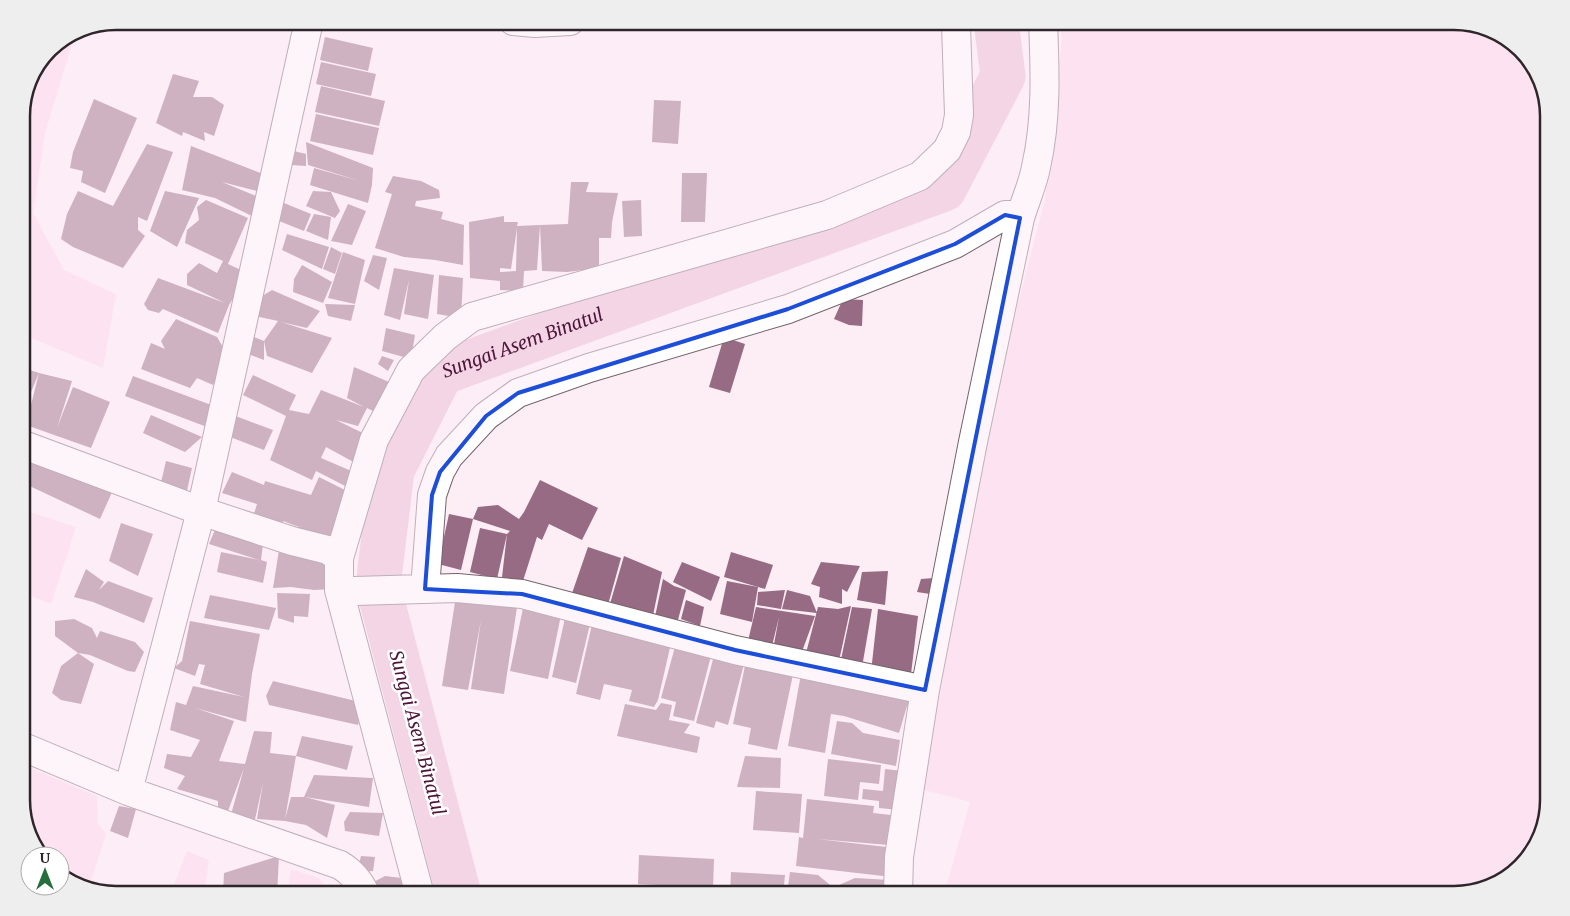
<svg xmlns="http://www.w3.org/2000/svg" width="1570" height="916" font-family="Merriweather,serif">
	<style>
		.green { fill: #fcd8eb }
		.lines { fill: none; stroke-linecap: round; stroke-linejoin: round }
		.river { stroke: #e7b8d2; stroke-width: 45 }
		.building { fill: #966b83; fill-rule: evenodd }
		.street-casing { stroke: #75646d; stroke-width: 30 }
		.street { stroke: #fff; stroke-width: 28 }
		.marked { fill: none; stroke: #1d4ed8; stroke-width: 4; stroke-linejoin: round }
		.labels { text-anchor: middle; stroke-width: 5; stroke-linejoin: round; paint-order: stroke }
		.water-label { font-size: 18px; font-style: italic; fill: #4d1639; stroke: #fff }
		.rim { fill: none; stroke: #2e262a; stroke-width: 2.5 }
	</style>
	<rect width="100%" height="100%" fill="#fdedf5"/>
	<!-- green -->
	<path class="green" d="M1058,21H1454L1502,34L1536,68L1549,110V801L1536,848L1501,882L1455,895L944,894L970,802L920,789L992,403L1045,200L1062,37Z
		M76,31L45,133L33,213L64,270L116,294L103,368L21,334V110L49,49Z
		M21,509L76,527L51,604L21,592Z
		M21,764L97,796L98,824L106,834L89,888L68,882L60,874V856H42C20,834 21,793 21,764Z
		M187,851L209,860L204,895H170Z
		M291,869L319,878L332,895H287Z"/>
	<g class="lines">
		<!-- river -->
		<path class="river" id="s1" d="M459,895L378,586L392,470L441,373L944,189L1003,76L996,21"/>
	</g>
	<!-- building -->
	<path class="building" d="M325,37L373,48L368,71L320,60Z
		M321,62L376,74L371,96L316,84Z
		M173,74L199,81L193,97H212L224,105L214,136L204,132L205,141L183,132L182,136L156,123Z
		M321,86L385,101L379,126L315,112Z
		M94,99L137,118L105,193L81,182L83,171L70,168L73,152Z
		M654,100L681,101L678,144L652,142Z
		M316,114L379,128L373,155L310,141Z
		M306,142L373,168L372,185L368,203L310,185L314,168L360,181L308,165Z
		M147,144L173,152L147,221L138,217V230L145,236L123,268L73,247L61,239L67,214L78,191L113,206Z
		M191,146L263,174L257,191L222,182L263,199L256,218L215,198L182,190Z
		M294,151L306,154V166L291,165Z
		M682,173H707L705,222H681Z
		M393,176L421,181L439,190L440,198L416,201L415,206L443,212L441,219L464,225L463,265L435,260L404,257L375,248L392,194L385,192Z
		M571,182H589L586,192L618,193L612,222L611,238H599V268L567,272L542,271L540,225L568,224Z
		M165,191L199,198L177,247L150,231Z
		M313,191L331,192L340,211L335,218L306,206Z
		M206,200L248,218L228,264L243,271L241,286L229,305L218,333L163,309L159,313L148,310L144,304L158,278L225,303L187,285V274L199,263L217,273L223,261L185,243L187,230L199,220L197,207Z
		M641,200L642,236L624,237L622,201Z
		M279,201L311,214L304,231L274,219Z
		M348,204L366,211L352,245L331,241Z
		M314,214L331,217L328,240L306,231Z
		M504,216V222H518L517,226L540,225L537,270L524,271L523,291L500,290V281L470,278L469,222ZM517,228L516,271L500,272V268L511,269Z
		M287,234L329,247L322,269L282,250Z
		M331,247L342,253L335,274L323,269Z
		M343,252L365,260L355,304L328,298Z
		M373,255L387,258L379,290L364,281Z
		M302,265L332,282L323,303L293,292L294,279Z
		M394,268L434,275L428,319L404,314L409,280L400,320L384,315Z
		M439,275L463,278L461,318L437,314Z
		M272,290L320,311L307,328L281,322L332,338L312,373L267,356L264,341V360L243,352L249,335L264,341L278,321L255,316L254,301Z
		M843,299L863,300L862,326L849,325L834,319Z
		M325,304L355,305L351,321L328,316Z
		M176,319L217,337L227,354L213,385L197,378L190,388L141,369L151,343L165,349L161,341Z
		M386,328L415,335L411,359L382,351Z
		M724,337L745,344L730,393L709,387Z
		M382,356L394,360L388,371L378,364Z
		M21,367L39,373L72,381L57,428L73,387L110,402L91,448L26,425L39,373L21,416Z
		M354,367L389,382L379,414L367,408L358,426L336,420L371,437L359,465L326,447L321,458L356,473L351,489L316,471L312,480L270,460L286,416L243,395L253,375L296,395L289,410L309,414L321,390L364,407L347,398Z
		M133,376L214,406L207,427L125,396Z
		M151,415L202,437L185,452L143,433Z
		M233,415L273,430L264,450L225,435Z
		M29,456L113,490L100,519L21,482V471Z
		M166,461L192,468L185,500L159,491Z
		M232,472L264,485L265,481L311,495L319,477L347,491L326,546L298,534L299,527L283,521L282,527L253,517L257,504L222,493Z
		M540,480L598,508L582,540L549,524L542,540L537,537L522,584L502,577L507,534L497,579L470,572L480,528L507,534L510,531L473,519L478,507L498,505L519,519L524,512Z
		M449,514L473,519L461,570L438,564Z
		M121,523L153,534L138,576L109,561Z
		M217,525L263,544L261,560L267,562L263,583L217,572L221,552L259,560L209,544Z
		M588,547L621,558L606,612L569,602Z
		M279,550L333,559L334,589L314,590L291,587L273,588Z
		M731,552L773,565L765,589L724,577Z
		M624,556L662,572L651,625L607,614Z
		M682,562L720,577L711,601L673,582Z
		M821,562L860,566L847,592L842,589V604L819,597L820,587L811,584Z
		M86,569L104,582L99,590L108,581L153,598L144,623L93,602L74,597Z
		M888,571L885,605L857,600L862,572Z
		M934,578L930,594L917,592L921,579Z
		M663,579L674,586L686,590L675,631L653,626Z
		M727,581L758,587L752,622L720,614Z
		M785,590L781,609L757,605L758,592Z
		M787,590L810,596L817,613L782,609Z
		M277,593L310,594L308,617L294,616V623L278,618Z
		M210,595L276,608L269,630L204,618Z
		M686,600L704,607L700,626L681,619Z
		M455,602H485L517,607L504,694L471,689L481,620L468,690L442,686Z
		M851,606L837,670L805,657L818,607L838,609Z
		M756,607L815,616L800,657L772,655L779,617L772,646L748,641Z
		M852,607L872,609L861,673L839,669Z
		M523,608L561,615L548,679L510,671Z
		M878,609L918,616L911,674L871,672Z
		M565,618L590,624L576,683L552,677Z
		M74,619L92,628L97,638L100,631L135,642L144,652L135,672L128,671L90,655L78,653L55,636V621Z
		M593,620L672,639L658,700L654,707L629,701L632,690L604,684L600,700L576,694Z
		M190,621L260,634L252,674L246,722L195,708L234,721L219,761L245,764L254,731L272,732L270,753L296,756L285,819L291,797H304L314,775L373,778L369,807L305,797L335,805L327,838L306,825L285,821L257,819L263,783L254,824L230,818L244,768L228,811L218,807V801L177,789L185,776L164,768L167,754L191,757L200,740L170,730L176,702L186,705L193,686L244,697L200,684L205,665L199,664L195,676L174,668L182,661Z
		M676,643L712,652L694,721L673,716L676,702L661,698Z
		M715,652L745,660L728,725L716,721L714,728L696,723Z
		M78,653L94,664L81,704L61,700L52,693L61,666Z
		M747,656L795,665L777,750L748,744L751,728L733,724Z
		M801,674L919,694L912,708L907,706L899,733L844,716L831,714L825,753L788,746Z
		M273,681L364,703L358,725L269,705L266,696Z
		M661,703L672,705L669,720L690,724L684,733L700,737L697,753L617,736L625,704L656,710Z
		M837,721L852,723L863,733L900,740L896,766L831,754Z
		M302,736L353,746L347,770L296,756Z
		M745,756L781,758L780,788L737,787Z
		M828,759L881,765L879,784L860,782L858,800L824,796Z
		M885,769L903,771L899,810L879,808V801L862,799L863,789L883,791Z
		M756,791L802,794L799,833L753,830Z
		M807,799L874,806L873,813L900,816L889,845L817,839L895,848L892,877L796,866L799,837L803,838Z
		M119,806L136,809L128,838L110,831Z
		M350,812L383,813L379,836L345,831L344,822Z
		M639,855L714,859L713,888L638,884Z
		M279,856L277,895H223L224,873Z
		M361,856L375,857L373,871L357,872Z
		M731,872L785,875L783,895H730Z
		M790,872L818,875L835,889L834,895H787Z
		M385,876L410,879L414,895H372L368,885Z
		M855,878L890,880L889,895H838L839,885Z"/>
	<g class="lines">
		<defs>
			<path id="street" d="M513,21L535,23L570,21
				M1020,218C1025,201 1033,184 1036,167C1047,119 1045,69 1043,21
				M21,444L201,511L292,541L328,550L339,558V590L355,591L457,588L522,594L735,650L925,690
				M339,558L374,440L411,370L445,337L472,317L827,215L920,176L947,150L956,132L959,115L956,25L954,21
				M425,589L432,495L440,472L449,456L486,416L518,393L589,368L788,309L955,244L1005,215H1014L1020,218L973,442L925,690L899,857L898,895
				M339,590L420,895
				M21,746L128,791L340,865C352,872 360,882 366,895
				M128,791L201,511L309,21"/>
		</defs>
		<!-- street casing -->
		<use href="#street" class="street-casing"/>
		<!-- street -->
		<use href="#street" class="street"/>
	</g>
	<!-- marked area -->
	<path d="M0 0H1570V916H0ZM1005,215L1020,218L925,690L735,650L522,594L425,589L432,495L440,472L486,416L518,393L788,309L955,244Z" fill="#fdedf5" fill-opacity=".55" fill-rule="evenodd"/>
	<path class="marked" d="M1005,215L1020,218L925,690L735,650L522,594L425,589L432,495L440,472L486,416L518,393L788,309L955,244Z"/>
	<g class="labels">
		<!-- water labels -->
		<g class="water-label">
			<text dy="6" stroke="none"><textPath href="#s1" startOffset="632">Sungai Asem Binatul</textPath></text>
			<text transform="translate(417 733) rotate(75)" y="6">Sungai Asem Binatul</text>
		</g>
	</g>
	<!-- crop -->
	<path d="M0 0H1570V916H0ZM116 30H1454A86 86 0 0 1 1540 116V800A86 86 0 0 1 1454 886H116A86 86 0 0 1 30 800V116A86 86 0 0 1 116 30Z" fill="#eee" fill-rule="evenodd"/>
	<path class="rim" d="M116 30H1454A86 86 0 0 1 1540 116V800A86 86 0 0 1 1454 886H116A86 86 0 0 1 30 800V116A86 86 0 0 1 116 30Z"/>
	<!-- north arrow -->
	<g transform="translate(45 871)"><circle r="24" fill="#ffffff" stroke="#aba8aa"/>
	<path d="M0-4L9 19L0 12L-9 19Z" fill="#266e3c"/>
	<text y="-8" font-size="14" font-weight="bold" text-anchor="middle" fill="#2e262a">U</text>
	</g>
</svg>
